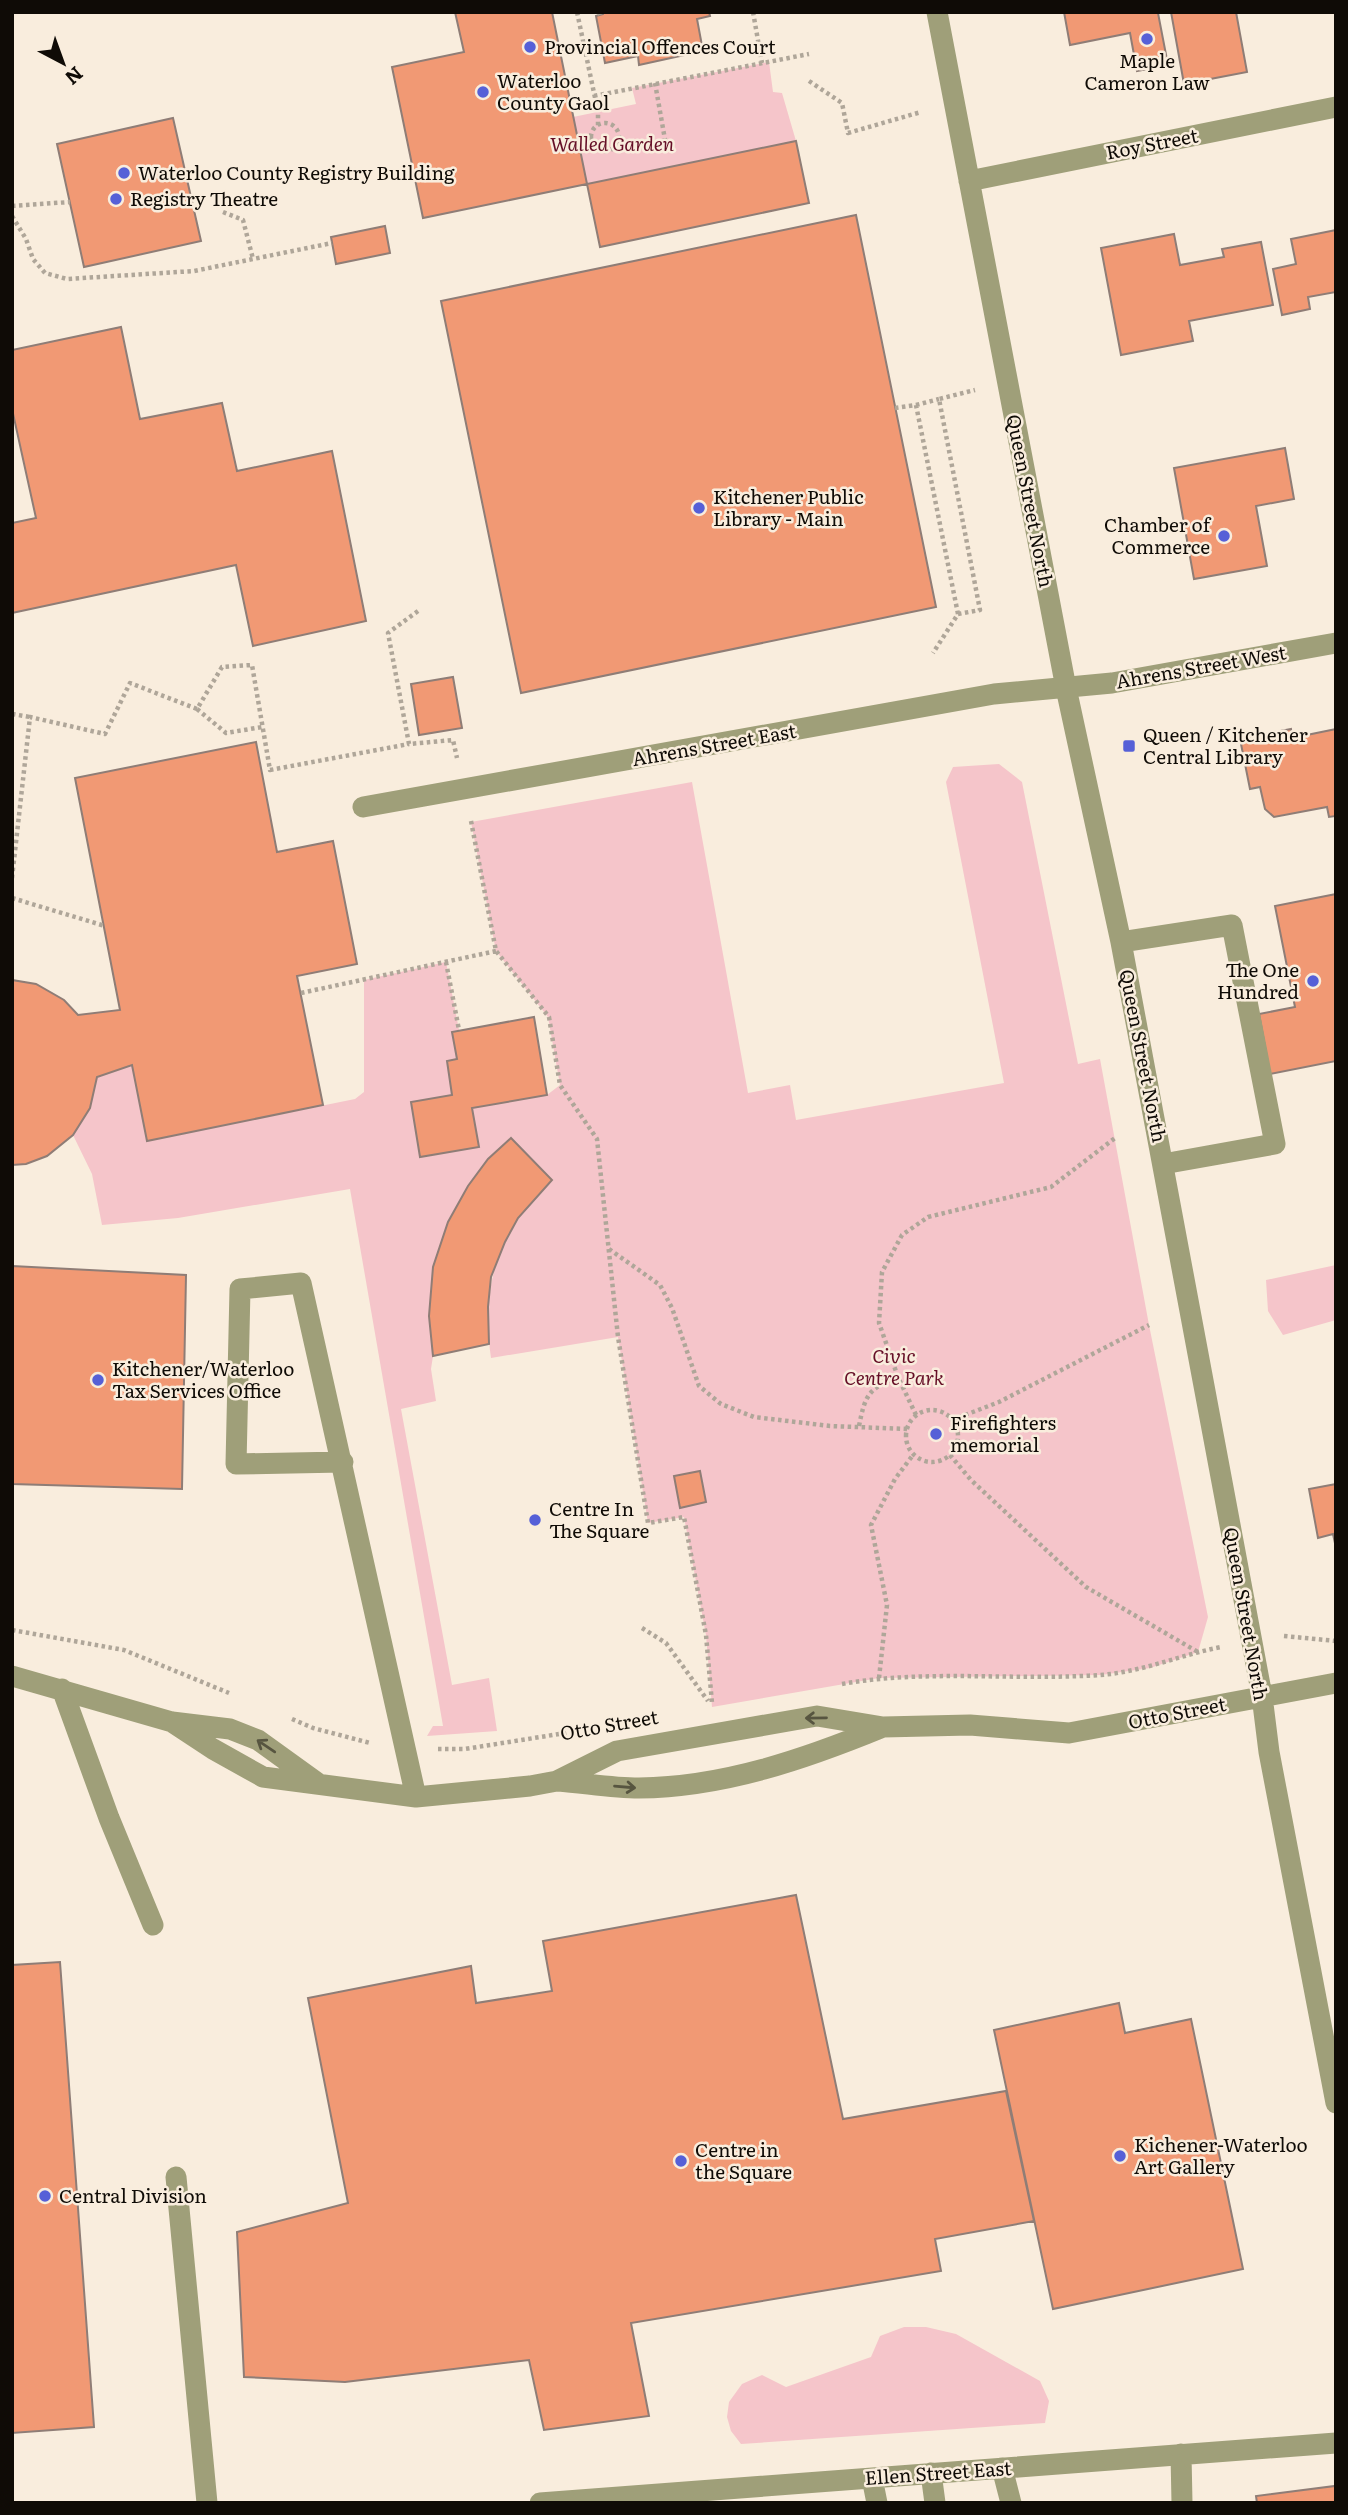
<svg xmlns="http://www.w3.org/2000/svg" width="1348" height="2515" font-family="Literata,serif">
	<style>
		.green { fill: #f5c5ca }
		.building { fill: #f19974; stroke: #8f7d76; stroke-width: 2 }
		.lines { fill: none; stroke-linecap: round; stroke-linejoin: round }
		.path { stroke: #afa699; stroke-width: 4.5; stroke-dasharray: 3.5 3.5; stroke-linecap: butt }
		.minor { stroke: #9f9f79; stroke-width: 21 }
		.oneway { stroke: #575540 }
		.poi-dot { fill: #5660d7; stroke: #f9eddd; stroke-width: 2.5 }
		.labels { text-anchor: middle; stroke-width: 5; stroke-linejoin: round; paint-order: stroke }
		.poi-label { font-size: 19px; fill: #0f0b06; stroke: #f9eddd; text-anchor: start }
		.park-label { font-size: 19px; font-style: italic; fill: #650e26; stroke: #f9eddd }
		.street-label { font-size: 19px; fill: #0f0b06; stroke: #f9eddd }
	</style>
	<rect width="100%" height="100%" fill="#f9eddd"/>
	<!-- green -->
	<path class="green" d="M769,62L773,92L782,93L796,141L587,184L573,117L636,104L632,88Z
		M999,764L1022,782L1078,1064L1100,1059L1149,1325L1208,1617L1198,1652L1150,1668L1101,1675L879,1678L712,1707L706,1635L684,1517L648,1523L618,1337L491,1358C484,1310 489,1257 519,1217C529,1204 541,1192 552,1180L510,1138L488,1159L433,1267L429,1316L433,1356L431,1369L436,1401L401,1409L452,1685L489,1678L497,1731L427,1736L433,1726H443L350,1189L178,1218L102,1225L92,1174L73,1135L90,1108L97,1077L132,1065L147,1141L355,1099L364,1092V980L446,962L459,1030L452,1032L457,1059L447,1061L452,1095L411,1102L420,1157L479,1147L472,1108L547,1095L560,1085L548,1017L496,951L471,822L692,782L748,1093L790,1085L796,1120L1004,1083L946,782L953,767Z
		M1336,1265V1320L1283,1335L1268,1311L1266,1280Z
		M904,2327H926L956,2334L1040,2381L1049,2401L1045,2423L741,2444L731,2431L727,2417L729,2402L742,2384L762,2375L786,2387L871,2357L880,2336Z"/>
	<!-- building -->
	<path class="building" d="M455,12H552L587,184L423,218L392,67L464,52Z
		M603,12H709L710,16L697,19L703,51L639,65L638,56L605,63L596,16L603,14Z
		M1064,12L1158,13L1168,65L1137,71L1130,33L1070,45Z
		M1171,12H1236L1247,72L1184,84Z
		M173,118L201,241L84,267L57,144Z
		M796,141L809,203L600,247L587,184Z
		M856,215L936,607L521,693L441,301Z
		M385,226L390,253L336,264L331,237Z
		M1336,230V292L1308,297L1310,309L1282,315L1273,269L1296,264L1291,239Z
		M1174,234L1180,265L1224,257L1222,249L1261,242L1273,305L1189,321L1193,341L1121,355L1101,248Z
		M121,327L140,419L222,403L237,471L332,451L366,621L253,646L236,565L12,613V523L36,518L12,409V350Z
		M1285,448L1294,499L1256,506L1267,566L1194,579L1174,468Z
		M453,677L462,728L419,735L411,684Z
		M1291,729L1292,738L1336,729V816L1329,817L1327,807L1274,817L1265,809L1260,787L1250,789L1240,739Z
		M256,742L277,852L333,841L357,964L297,976L323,1105L147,1141L132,1065L97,1077L90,1108L73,1135L47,1156L26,1164L12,1165V980L36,984L64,1000L78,1015L120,1010L75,778Z
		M1336,894V1061L1270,1074L1259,1014L1295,1007L1275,906Z
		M534,1017L547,1095L472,1108L479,1147L420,1157L411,1102L452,1095L447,1061L457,1059L452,1032Z
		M511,1138L552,1180L518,1218L505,1242L491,1277L488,1307L489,1344L433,1356L429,1316L433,1267L448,1222L468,1186L488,1159Z
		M12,1266L186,1275L182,1489L12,1484Z
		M700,1471L706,1502L680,1508L674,1476Z
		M1336,1484V1548L1333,1534L1318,1538L1309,1489Z
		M796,1895L843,2119L1006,2091L1034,2221L935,2239L941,2271L631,2323L649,2416L544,2430L529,2360L345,2382L244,2377L237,2232L348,2203L308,1998L471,1966L476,2003L552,1991L543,1941Z
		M60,1962L94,2427L12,2433V1965Z
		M1119,2003L1125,2033L1191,2019L1243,2269L1053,2309L994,2030Z
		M1335,2486L1336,2503H1257L1256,2496Z"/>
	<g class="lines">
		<!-- path -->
		<path class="path" d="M577,12L598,112V126
			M599,12L600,15
			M753,12L762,63
			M560,51L583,45
			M809,81L842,103L848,133L921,112
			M655,83L667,151
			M594,96L809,54
			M591 137a14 14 0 1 1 28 0a14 14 0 1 1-28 0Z
			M12,206L70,202
			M223,212L243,220L253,259
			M12,216L26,239L33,259L45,273L67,279L194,271L332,243
			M916,405L939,399
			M895,408L916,405L958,614L933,653
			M418,611L388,633L409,744L453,740L457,758
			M958,614L980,610L939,399L975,390
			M197,709L226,733L262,727
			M12,714L30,717
			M471,821L496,951L549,1017L560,1085L597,1139L618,1337L648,1523L684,1517L706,1635L712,1703
			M12,878L30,717L105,734L130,683L197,709L222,667L252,665L270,770L409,744
			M12,898L105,926
			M446,962L459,1030
			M301,993L496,951
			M609,1249L660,1285L672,1308L699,1386L721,1404L754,1417L830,1426L907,1429
			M906 1436a26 26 0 1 1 52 0a26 26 0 1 1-52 0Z
			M916,1415L898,1377L879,1323L882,1272L902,1235L928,1217L1051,1187L1115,1138
			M952,1420L999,1402L1149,1325
			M859,1426C865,1396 868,1388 898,1377
			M950,1455L971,1480L1086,1587L1198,1652
			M642,1628L666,1643L708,1701
			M12,1630L124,1650L229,1693
			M1284,1636L1336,1641
			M879,1678L887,1605L871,1525L895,1479L913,1455
			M842,1684C927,1669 1014,1681 1100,1675C1142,1672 1180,1655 1221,1647
			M292,1719L313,1728L370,1743
			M438,1749H465L578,1731"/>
		<!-- minor -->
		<path class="minor" d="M937,12L1066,688L1121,942L1262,1696L1269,1752L1336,2103
			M969,181L1336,107
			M363,807L994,694L1112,683L1336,643
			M1121,942L1232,925L1275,1144L1163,1164
			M343,1462L236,1464L240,1289L301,1283L416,1797
			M12,1676L172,1722L230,1729L258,1740L319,1784
			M62,1689L109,1818L153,1925
			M172,1722L213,1749L263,1777L416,1797L530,1786L557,1781L617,1751L817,1716L883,1727L970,1725L1069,1733L1336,1683
			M558,1781C585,1783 612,1788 639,1788C724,1787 805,1759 883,1727
			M176,2177L207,2503
			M1181,2454L1182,2503
			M1002,2468L1011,2503
			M931,2473L935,2503
			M872,2478L877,2503
			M540,2503L1336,2443"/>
	</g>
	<!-- one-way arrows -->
	<defs><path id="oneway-shaft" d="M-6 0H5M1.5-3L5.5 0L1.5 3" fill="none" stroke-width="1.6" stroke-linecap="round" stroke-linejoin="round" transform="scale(1.75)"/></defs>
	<g class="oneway">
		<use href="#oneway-shaft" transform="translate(816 1718) rotate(179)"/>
		<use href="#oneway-shaft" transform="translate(266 1746) rotate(-146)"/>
		<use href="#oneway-shaft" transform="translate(625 1787) rotate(5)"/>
	</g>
	<!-- markers -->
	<g class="poi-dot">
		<circle cx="1147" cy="39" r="7"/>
		<circle cx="530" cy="47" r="7"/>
		<circle cx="483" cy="92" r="7"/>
		<circle cx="124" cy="173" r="7"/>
		<circle cx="116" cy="199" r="7"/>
		<circle cx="699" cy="508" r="7"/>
		<circle cx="1224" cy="536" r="7"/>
		<rect x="1122" y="739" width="14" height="14" rx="3.5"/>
		<circle cx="1313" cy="981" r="7"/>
		<circle cx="98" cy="1380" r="7"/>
		<circle cx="936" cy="1434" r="7"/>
		<circle cx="535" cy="1520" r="7"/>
		<circle cx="1120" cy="2156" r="7"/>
		<circle cx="681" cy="2161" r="7"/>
		<circle cx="45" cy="2196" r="7"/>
	</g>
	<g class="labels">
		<!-- poi labels -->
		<g class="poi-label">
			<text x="544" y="54">Provincial Offences Court</text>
			<text x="1147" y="68" text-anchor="middle">Maple<tspan x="1147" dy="22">Cameron Law</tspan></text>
			<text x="497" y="88">Waterloo<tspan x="497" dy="22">County Gaol</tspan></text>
			<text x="138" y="180">Waterloo County Registry Building</text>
			<text x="130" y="206">Registry Theatre</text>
			<text x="713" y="504">Kitchener Public<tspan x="713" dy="22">Library - Main</tspan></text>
			<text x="1210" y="532" text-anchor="end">Chamber of<tspan x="1210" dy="22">Commerce</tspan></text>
			<text x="1143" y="742">Queen / Kitchener<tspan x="1143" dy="22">Central Library</tspan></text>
			<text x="1299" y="977" text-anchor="end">The One<tspan x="1299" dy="22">Hundred</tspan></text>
			<text x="112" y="1376">Kitchener/Waterloo<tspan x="112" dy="22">Tax Services Office</tspan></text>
			<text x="950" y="1430">Firefighters<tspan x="950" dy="22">memorial</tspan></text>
			<text x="549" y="1516">Centre In<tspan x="549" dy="22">The Square</tspan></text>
			<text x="1134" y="2152">Kichener-Waterloo<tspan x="1134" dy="22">Art Gallery</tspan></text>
			<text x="695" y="2157">Centre in<tspan x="695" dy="22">the Square</tspan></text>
			<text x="59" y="2203">Central Division</text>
		</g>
		<!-- park labels -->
		<g class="park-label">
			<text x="612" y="151">Walled Garden</text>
			<text x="894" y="1363">Civic<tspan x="894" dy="22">Centre Park</tspan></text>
		</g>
		<!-- street labels -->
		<g class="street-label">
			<text transform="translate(1152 144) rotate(-11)" y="7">Roy Street</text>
			<text transform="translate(1030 501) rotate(79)" y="7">Queen Street North</text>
			<text transform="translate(1201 667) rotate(-10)" y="7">Ahrens Street West</text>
			<text transform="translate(714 745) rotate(-10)" y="7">Ahrens Street East</text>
			<text transform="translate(1143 1056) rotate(79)" y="7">Queen Street North</text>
			<text transform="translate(1246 1614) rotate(80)" y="7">Queen Street North</text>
			<text transform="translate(1177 1713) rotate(-11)" y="7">Otto Street</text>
			<text transform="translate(609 1725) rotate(-10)" y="7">Otto Street</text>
			<text transform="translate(938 2473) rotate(-4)" y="7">Ellen Street East</text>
		</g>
	</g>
	<!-- border -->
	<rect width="1348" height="2515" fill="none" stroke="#0f0b06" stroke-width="28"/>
	<!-- north arrow -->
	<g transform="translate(63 63) rotate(139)" stroke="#f9eddd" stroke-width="5" paint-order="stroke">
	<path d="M0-5L12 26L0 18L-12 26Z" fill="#0f0b06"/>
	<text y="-10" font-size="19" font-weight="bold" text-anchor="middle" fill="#0f0b06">N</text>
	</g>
</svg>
